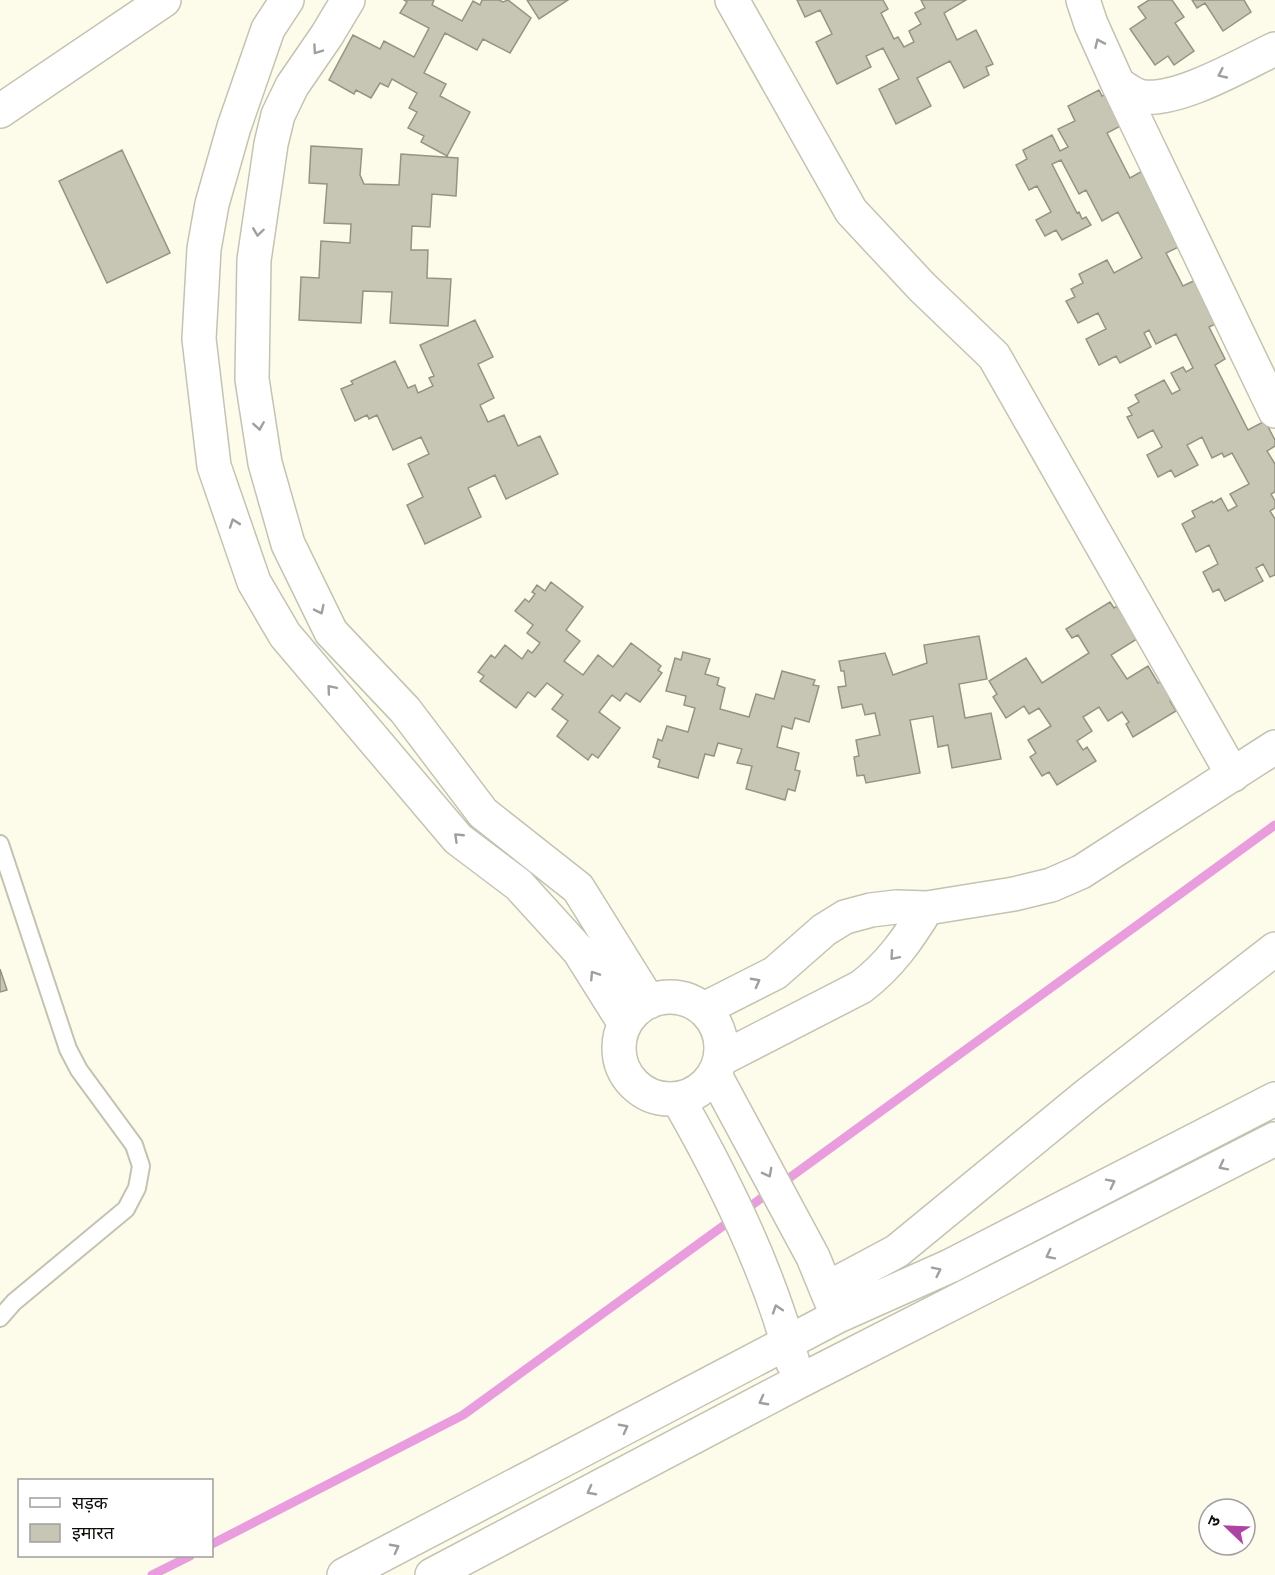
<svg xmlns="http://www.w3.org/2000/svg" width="1275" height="1575" font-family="Commissioner,'Noto Sans Devanagari',sans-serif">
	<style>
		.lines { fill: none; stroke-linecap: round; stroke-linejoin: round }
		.stream { stroke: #e99ddf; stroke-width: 9 }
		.building { fill: #c7c6b5; stroke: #959484; stroke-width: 1.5 }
		.lane-casing { stroke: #c4c3b2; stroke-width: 20 }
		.street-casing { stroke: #c4c3b2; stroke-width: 36 }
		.lane { stroke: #fff; stroke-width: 16 }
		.street { stroke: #fff; stroke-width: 33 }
		.oneway { stroke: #9f9f9d }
	</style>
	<rect width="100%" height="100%" fill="#fdfcea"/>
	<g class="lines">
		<!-- stream -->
		<path class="stream" d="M212,1544L463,1415L1275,825
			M152,1575L190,1556"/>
	</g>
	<!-- building -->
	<path class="building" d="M404,0H434L432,5L462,21L473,1L480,5L482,0H499L503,2L508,0L531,18L510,53L483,39L477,50L445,33L424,73L446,84L440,96L470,112L447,156L421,142L424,136L408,128L417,112L409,108L417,93L392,79L388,87L380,83L371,98L356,90L354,94L329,80L353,35L380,49L384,41L414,57L429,28L400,13L407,2Z
		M527,0H568L539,19Z
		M797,0H883L888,9L881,13L894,39L898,37L904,47L914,42L909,31L921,24L915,13L925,8L921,0H966L944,13L957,40L976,30L993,64L986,67L989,75L964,88L950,61L917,78L931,106L896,124L879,89L899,79L883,48L866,56L871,67L837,84L816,42L832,34L820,10L805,17Z
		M1149,0H1172L1184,17L1175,23L1194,51L1174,65L1168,56L1155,65L1130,29L1146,18L1138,7Z
		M1192,0H1244L1251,12L1223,31L1205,3L1197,8Z
		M1099,90L1102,96L1114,90L1130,121L1107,133L1130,178L1153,165L1193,240L1166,253L1183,286L1206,275L1229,317L1209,327L1225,359L1215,365L1248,430L1265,421L1275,440V446L1267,451L1275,464V492L1271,494L1275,501V508L1270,511L1275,519V575L1270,577L1263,564L1256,568L1263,581L1225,601L1219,589L1213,592L1203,572L1218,564L1209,545L1196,552L1182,524L1195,517L1192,511L1212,501L1213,503L1221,498L1228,511L1237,506L1230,494L1249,484L1232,453L1224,457L1222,453L1212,458L1202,437L1187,445L1198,465L1175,477L1171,470L1158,477L1147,455L1162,447L1153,430L1138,438L1127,417L1132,415L1128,408L1139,402L1135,395L1164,380L1172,394L1180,390L1171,373L1183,367L1186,372L1193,368L1176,334L1156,344L1149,330L1144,333L1151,347L1120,363L1116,356L1099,365L1086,339L1106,329L1098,313L1078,323L1066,301L1075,297L1071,289L1083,283L1079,274L1107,260L1114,273L1142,258L1118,212L1102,221L1086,190L1079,194L1061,160L1052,164L1077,213L1079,212L1082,219L1086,217L1091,225L1062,240L1056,230L1045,236L1036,220L1051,212L1037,186L1029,190L1016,165L1027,159L1023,150L1052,135L1060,151L1068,147L1058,129L1075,121L1068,106Z
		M311,146L362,149L360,175L364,184L399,185L401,154L458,158L456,196L432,194L430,227L412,226L411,250H428L427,278L451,279L448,326L390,323L392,292L363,291L361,323L299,320L301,277L319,278L321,241L350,243L351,224L324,223L327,184L309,183Z
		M122,150L170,253L107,283L59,181Z
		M475,320L493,357L478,364L494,398L480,405L488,422L504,415L518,446L540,436L558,474L506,499L495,475L468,488L481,517L425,544L407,505L423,497L408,464L429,454L421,437L393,450L377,415L369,419L367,415L355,421L341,389L353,384L351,381L395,361L408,388L415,385L418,393L433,386L429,378L434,376L420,345Z
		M551,582L583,607L566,630L580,641L564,661L583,675L598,655L613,667L631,643L661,666L658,670L662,673L640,702L626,693L620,701L612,695L599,712L620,728L598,758L592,754L588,760L557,736L568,721L552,709L563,695L547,683L535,697L528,692L516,708L480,681L484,676L478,672L491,655L495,658L505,645L522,659L528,650L532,653L540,643L527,633L533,625L515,611L525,599L529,602L535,594L532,592L537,585L545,591Z
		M1110,602L1114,608L1117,606L1137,639L1111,655L1127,679L1148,666L1158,683L1164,679L1175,698L1170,701L1176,711L1133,737L1126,724L1129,722L1122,712L1108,721L1099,707L1083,717L1092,731L1077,741L1083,750L1087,747L1096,761L1057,785L1049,772L1042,776L1030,757L1036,753L1028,740L1051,726L1039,708L1029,714L1024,706L1006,718L993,697L997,694L989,681L1026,658L1042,683L1089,653L1078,635L1072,638L1066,629Z
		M979,636L987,679L959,684L965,718L991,713L1001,759L952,768L948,745L938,747L933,716L910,720L920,773L866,783L864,775L857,776L854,757L859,756L856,740L880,735L875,713L865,715L862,704L842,708L838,687L846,686L844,671H841L839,661L885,653L893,675L927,663L924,645Z
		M683,652L710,659L705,674L719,678L717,685L725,688L720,709L749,717L756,694L774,699L782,671L815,680L813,685L819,686L809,722L795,718L792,729L782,726L777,747L799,753L795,770L800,771L795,791L788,789L785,800L746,789L752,766L737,763L742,749L718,743L714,756L705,754L698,778L658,767L660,760L653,757L658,739L662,741L667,726L688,732L695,708L684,705L686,696L666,691L675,658L681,660Z
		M0,969L7,990L0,992Z"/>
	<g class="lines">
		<defs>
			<path id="lane" d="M0,844L68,1049L79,1070L134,1145L141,1166L137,1188L126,1209L14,1302L0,1318"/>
			<path id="street" d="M287,0L268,29L234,127L212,204L204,249L199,339L214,466L254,582L285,635L458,839L519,885L579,951L625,1024
				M348,0L327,35L292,86L278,115L271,144L254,260L252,379L265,463L288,544L331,632L405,710L483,813L578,888L649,1002
				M732,0L851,211L922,287L994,356L1233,775
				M1083,0L1091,24L1118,84L1275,411
				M1118,84C1125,88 1134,96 1143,97C1180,101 1241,65 1275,49
				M0,111L164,0
				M619 1048a51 51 0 1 1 102 0a51 51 0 1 1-102 0Z
				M704,1009L775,973L824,930L845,917L871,910L896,907L927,908L1014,894L1051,885L1081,872L1275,747
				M721,1059L861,987C890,965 908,939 927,908
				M715,1075L813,1257L834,1308
				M678,1099C725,1181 770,1272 793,1363
				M826,1289L897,1251L1087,1095L1275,949
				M344,1575L838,1316L950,1266L1275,1099
				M432,1575L798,1382L1275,1139"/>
		</defs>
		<!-- lane casing -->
		<use href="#lane" class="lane-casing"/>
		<!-- street casing -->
		<use href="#street" class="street-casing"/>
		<!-- lane -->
		<use href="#lane" class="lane"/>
		<!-- street -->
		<use href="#street" class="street"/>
	</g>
	<!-- one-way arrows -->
	<defs><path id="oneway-chevron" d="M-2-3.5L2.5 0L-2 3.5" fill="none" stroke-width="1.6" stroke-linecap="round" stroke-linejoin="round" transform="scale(1.5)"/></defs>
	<g class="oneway">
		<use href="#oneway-chevron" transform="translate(1099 43) rotate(-114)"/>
		<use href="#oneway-chevron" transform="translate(317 50) rotate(125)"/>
		<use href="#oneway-chevron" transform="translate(1222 74) rotate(155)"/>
		<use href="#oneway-chevron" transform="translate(258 232) rotate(98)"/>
		<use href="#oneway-chevron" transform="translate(259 426) rotate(81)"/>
		<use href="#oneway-chevron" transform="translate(234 523) rotate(-109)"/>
		<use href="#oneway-chevron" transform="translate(320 610) rotate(64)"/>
		<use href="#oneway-chevron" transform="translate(331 689) rotate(-130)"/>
		<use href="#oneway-chevron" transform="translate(458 837) rotate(-136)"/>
		<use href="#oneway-chevron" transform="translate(894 956) rotate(131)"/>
		<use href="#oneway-chevron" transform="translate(594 975) rotate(-123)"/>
		<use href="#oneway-chevron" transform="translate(756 982) rotate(-28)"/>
		<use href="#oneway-chevron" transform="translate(1223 1166) rotate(153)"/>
		<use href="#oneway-chevron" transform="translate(768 1173) rotate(62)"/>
		<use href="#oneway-chevron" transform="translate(1111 1183) rotate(-27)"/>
		<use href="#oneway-chevron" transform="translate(1050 1255) rotate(153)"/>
		<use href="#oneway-chevron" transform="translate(937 1271) rotate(-26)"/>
		<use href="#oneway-chevron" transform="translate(777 1309) rotate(-108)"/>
		<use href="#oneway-chevron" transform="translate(763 1401) rotate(152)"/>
		<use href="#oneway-chevron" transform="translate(624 1428) rotate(-28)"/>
		<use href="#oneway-chevron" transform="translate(591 1491) rotate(152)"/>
		<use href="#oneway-chevron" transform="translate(395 1548) rotate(-28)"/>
	</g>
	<!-- legend -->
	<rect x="18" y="1479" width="195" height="78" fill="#ffffff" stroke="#9f9f9d" stroke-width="1.5"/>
	<rect x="30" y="1498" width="30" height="9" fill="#ffffff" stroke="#9f9f9d" stroke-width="1.5"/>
	<text x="72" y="1509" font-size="18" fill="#0f0f09">सड़क</text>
	<rect x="30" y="1524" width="30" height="18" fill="#c7c6b5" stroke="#9f9f9d" stroke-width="1.5"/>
	<text x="72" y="1539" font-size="18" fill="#0f0f09">इमारत</text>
	<!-- north arrow -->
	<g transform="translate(1227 1527) rotate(293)"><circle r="28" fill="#ffffff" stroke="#9f9f9d" stroke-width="1.5"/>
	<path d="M0-4.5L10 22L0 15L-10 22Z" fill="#ae43a4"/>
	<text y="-9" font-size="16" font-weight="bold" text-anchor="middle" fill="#0f0f09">उ</text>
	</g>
</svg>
